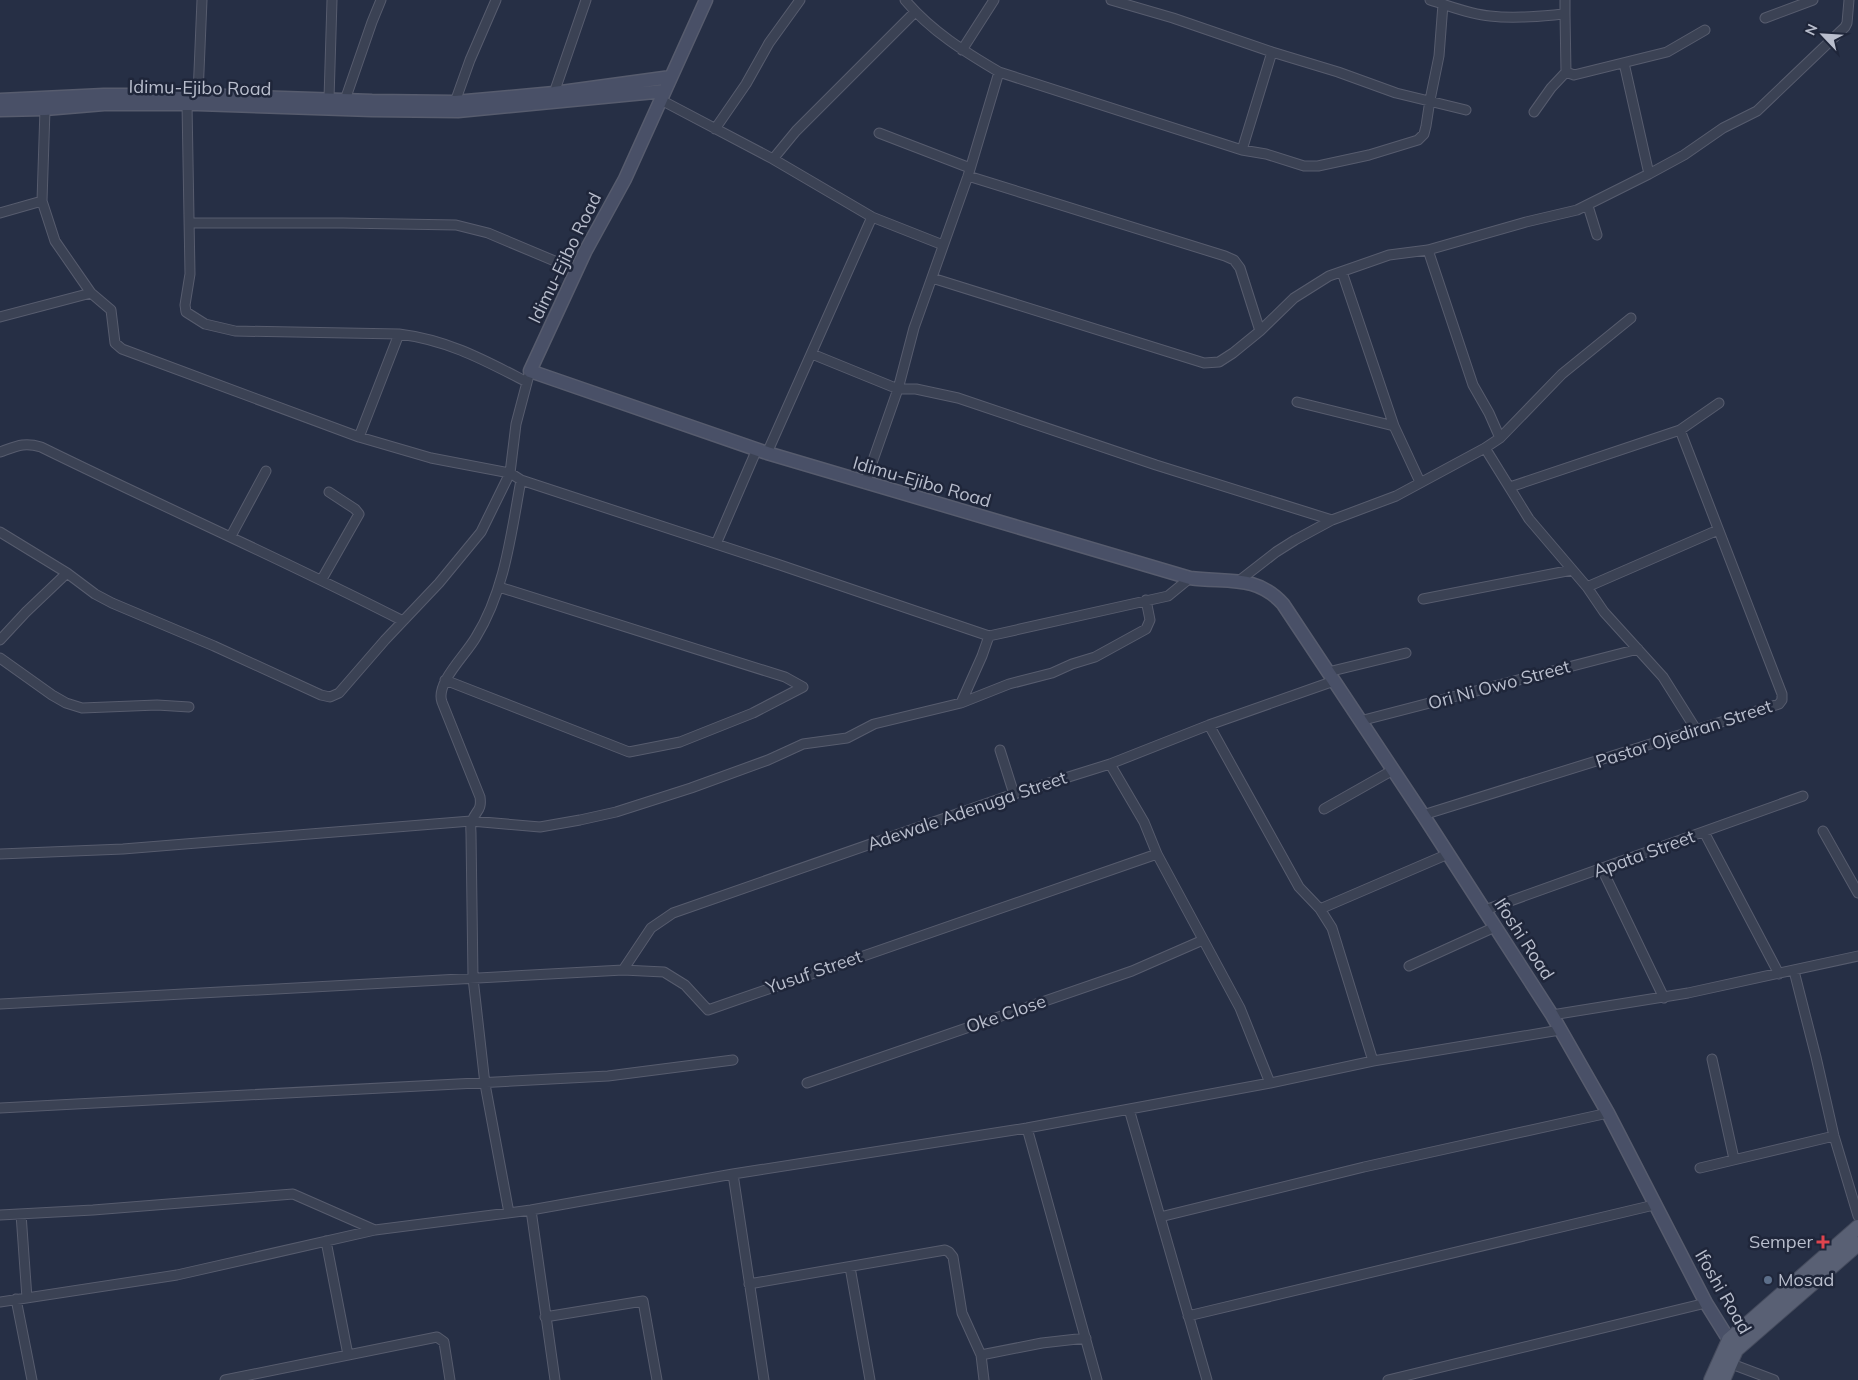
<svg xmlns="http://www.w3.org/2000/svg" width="1858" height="1380" font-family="Mulish,sans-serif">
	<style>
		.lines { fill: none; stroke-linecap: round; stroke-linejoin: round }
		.street-casing { stroke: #575c6e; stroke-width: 11 }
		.secondary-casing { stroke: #575c6e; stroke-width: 15 }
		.primary-casing { stroke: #454b5d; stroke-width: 16 }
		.street { stroke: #3b4254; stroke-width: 9 }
		.secondary { stroke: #495067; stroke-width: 12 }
		.primary { stroke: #596074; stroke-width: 14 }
		.health-dot { fill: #e0444e; stroke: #1f263a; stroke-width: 2 }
		.service-dot { fill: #5c6f8a; stroke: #1f263a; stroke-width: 2 }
		.labels { text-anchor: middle; stroke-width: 5; stroke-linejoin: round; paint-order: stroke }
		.street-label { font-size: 18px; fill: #b9becd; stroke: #1f263a }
		.poi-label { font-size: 18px; fill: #b9becd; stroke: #1f263a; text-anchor: end }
	</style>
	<rect width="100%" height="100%" fill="#262f45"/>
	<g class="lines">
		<defs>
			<path id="street" d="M1111,0L1173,18L1272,52L1338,72L1396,93L1466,110
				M1430,0C1450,6 1469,14 1490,16C1515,19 1540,16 1565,14V0
				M1565,14L1566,72L1574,75L1667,52L1705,30
				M1765,18L1813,0
				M962,50L994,0
				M1624,63L1649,174
				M999,72L1242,150L1266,154L1304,166H1318L1369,155L1418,140L1424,134L1426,126L1430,100L1439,56L1443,4
				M554,93L586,0
				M198,95L202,0
				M329,99L332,0
				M345,100L372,22L381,0
				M661,100L773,159L872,217L943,245
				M455,102L470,60L496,0
				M187,104L190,274L185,305L186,312L205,324L235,331L399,334C448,340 484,360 527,382
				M1534,112L1551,88L1566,72
				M715,129L746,84L769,43L800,0
				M879,133L970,168
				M1242,150L1272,52
				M773,159L796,131L915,12
				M968,176L1225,256L1234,260L1240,268L1260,331
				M42,201L45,109
				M1588,206L1597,235
				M0,213L42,201L55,241L91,293L111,310L115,343L122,349L359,437L431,458L510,473L521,480C511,534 505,590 476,637C466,655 435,683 442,702L480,797C482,811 476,810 472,821C470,824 471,830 471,834L473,978L485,1084L509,1213
				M189,223H343L456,225L488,233L576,270
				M1428,250L1473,385L1489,413L1500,438
				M1342,272L1394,426L1420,482
				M932,278L1204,363L1219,362L1233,353L1260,331L1294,298L1329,276L1389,255L1428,250L1526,222L1577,210L1649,174L1684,155L1723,128L1757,111L1845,27L1847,23L1849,0
				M0,317L91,293
				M812,354L898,389H916L958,398L1156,465L1332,520
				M1297,402L1394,426
				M359,437L399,334
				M1485,448L1529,519L1587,587L1604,612L1663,677L1697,731
				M0,452C17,446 24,442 41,447C161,506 284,560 403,621
				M767,453L872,217
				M521,480L780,565L989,636
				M865,483L898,389L914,328L968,176L999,72C965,52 931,31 905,0
				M1510,487L1680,430L1719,403
				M0,532L67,573L95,594L112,603L214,646L321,695L330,697L339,693L385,640L439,583L481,532L510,473L516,424L530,371
				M231,536L266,471
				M716,544L757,449
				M322,579L359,514L355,509L329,492
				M1240,580L1276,552L1295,540L1332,520L1396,496L1485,448L1500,438L1562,374L1631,318
				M499,587L785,677L803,687
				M1587,587L1718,530
				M1423,599L1572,570
				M0,640L26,612L67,573
				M0,658L52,695L66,703L82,708L157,705L189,707
				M1328,672L1406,653
				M445,680L629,752L680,742L753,713L803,687
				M961,703L1009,684L1052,673L1072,664L1095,657L1146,629L1150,620L1146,600
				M1360,721L1638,649
				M1209,725L1299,887L1320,909L1332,928L1373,1061
				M1000,750L1014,794
				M1110,764L1144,822L1157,854L1240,1008L1270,1083
				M1324,809L1393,770
				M1423,815L1779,704L1782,700V694L1680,430
				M1823,831L1858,893
				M1704,832L1779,974
				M0,854L123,849L471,821L540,827L580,820L616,812L691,788L768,760L803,744L847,738L874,724L961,703L982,656L989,636L1168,596L1190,578
				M1602,869L1664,998
				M1320,909L1448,854
				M1485,910L1803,796
				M1409,966L1495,927
				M623,970L651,928L673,913L1014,794L1110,764L1209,725L1334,681
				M1794,971L1816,1057L1834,1136L1858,1216
				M0,1004L623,970L664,972L685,985L708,1010L1157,854
				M1552,1015L1688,993L1858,956
				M1712,1059L1734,1159
				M807,1083L1132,971L1203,940
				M0,1108L608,1076L733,1060
				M1129,1109L1207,1380
				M1027,1128L1097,1380
				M1700,1168L1834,1136
				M733,1174L764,1380
				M531,1210L555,1380
				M21,1214L27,1298
				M0,1215L93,1210L293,1194L375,1230
				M1160,1217L1364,1167L1608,1113
				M326,1241L348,1355
				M850,1267L870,1380
				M749,1284L945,1250L949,1252L953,1257L962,1313L981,1355L984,1380
				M16,1299L32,1380
				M0,1302L177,1275L375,1230L531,1210L733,1174L1027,1128L1270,1083L1373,1061L1560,1030
				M1188,1316L1654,1205
				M545,1317L643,1301L657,1380
				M981,1355L1042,1343L1086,1338
				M1729,1363L1774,1380
				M225,1380L437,1337L444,1342L450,1380
				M1388,1380L1706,1303"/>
			<path id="secondary" d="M706,0L625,179L585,252L530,371L767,453L1190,578C1226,583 1256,574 1283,604L1423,815L1552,1015L1608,1113L1706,1303L1734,1348
				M0,100L104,95H198L372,101L455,102L554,93L671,77
				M0,110L45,109L104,104H198L372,110L458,111L665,91"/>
			<path id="primary" d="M1711,1380L1729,1340L1858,1227
				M1723,1380L1736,1350L1858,1244"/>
		</defs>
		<!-- street casing -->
		<use href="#street" class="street-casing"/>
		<!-- secondary casing -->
		<use href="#secondary" class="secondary-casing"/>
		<!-- primary casing -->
		<use href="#primary" class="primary-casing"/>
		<!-- street -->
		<use href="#street" class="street"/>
		<!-- secondary -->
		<use href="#secondary" class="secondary"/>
		<!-- primary -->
		<use href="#primary" class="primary"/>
	</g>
	<!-- markers -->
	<path class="health-dot" d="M1820.5 1234.5h5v5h5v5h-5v5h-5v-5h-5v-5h5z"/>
	<circle class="service-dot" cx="1768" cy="1280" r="5"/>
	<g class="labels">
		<!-- street labels -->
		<g class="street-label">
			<text transform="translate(200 88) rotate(1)" y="6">Idimu-Ejibo Road</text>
			<text transform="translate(565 258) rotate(-64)" y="6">Idimu-Ejibo Road</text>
			<text transform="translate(922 482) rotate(16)" y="6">Idimu-Ejibo Road</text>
			<text transform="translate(1499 685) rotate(-15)" y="6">Ori Ni Owo Street</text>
			<text transform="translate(1684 734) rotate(-18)" y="6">Pastor Ojediran Street</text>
			<text transform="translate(967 811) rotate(-19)" y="6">Adewale Adenuga Street</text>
			<text transform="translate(1644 854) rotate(-20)" y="6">Apata Street</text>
			<text transform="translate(1524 939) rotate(57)" y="6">Ifoshi Road</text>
			<text transform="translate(814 972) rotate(-19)" y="6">Yusuf Street</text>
			<text transform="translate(1006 1014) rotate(-19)" y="6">Oke Close</text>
			<text transform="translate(1723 1292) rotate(60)" y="6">Ifoshi Road</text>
		</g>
		<!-- poi labels -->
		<g class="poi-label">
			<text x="1813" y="1248">Semper</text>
			<text x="1778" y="1286" text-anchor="start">Mosad</text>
		</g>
	</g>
	<!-- north arrow -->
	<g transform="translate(1823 35) rotate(295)" stroke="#1f263a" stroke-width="4" paint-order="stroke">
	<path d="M0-4L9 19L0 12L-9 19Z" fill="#b9becd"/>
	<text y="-8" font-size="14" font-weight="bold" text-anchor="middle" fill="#b9becd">N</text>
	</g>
</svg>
